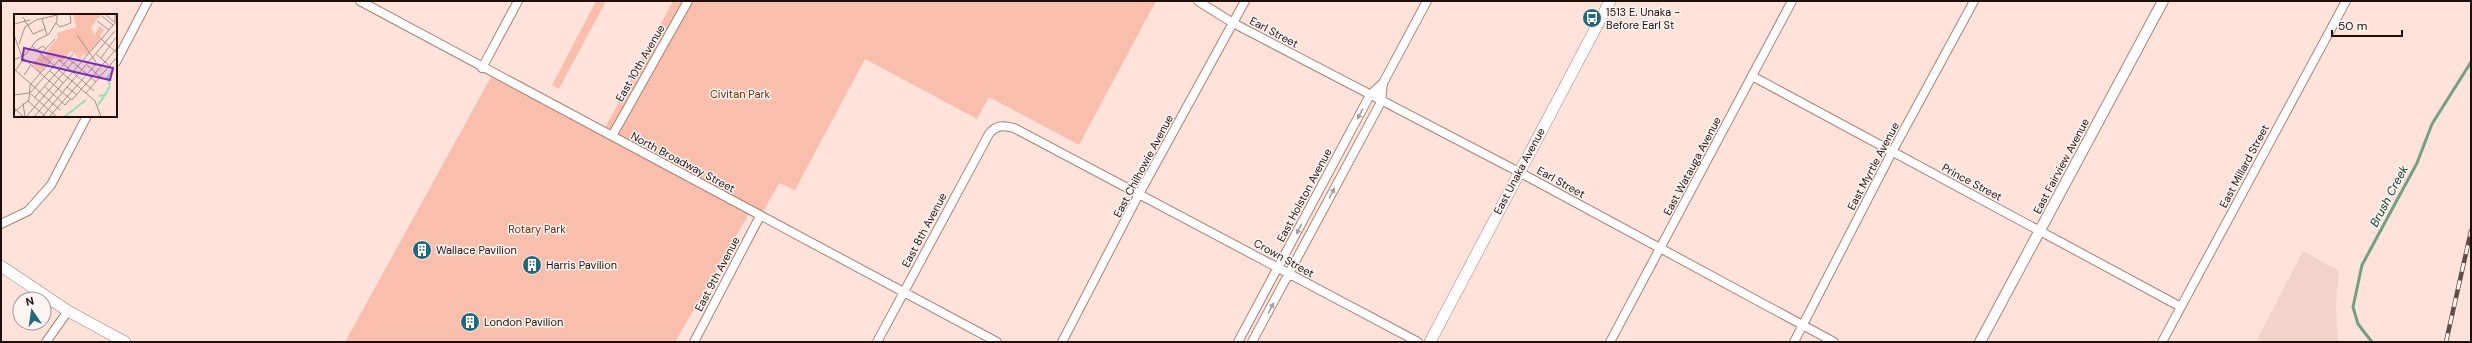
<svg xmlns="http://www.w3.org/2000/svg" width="2472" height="343" font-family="'DM Sans',sans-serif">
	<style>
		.built { fill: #f2d3c9 }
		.green { fill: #f9bfac }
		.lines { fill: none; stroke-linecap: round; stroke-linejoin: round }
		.stream { stroke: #71a082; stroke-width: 3 }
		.minor-casing { stroke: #a98073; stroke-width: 10 }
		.tertiary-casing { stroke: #a98073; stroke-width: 12 }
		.secondary-casing { stroke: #a98073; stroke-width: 12 }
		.minor { stroke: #fff; stroke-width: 8 }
		.tertiary { stroke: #fff; stroke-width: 10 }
		.secondary { stroke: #fff; stroke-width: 11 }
		.rail-casing { stroke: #604d47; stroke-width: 4.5 }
		.rail { stroke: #fef5f2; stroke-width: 3; stroke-dasharray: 9; stroke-linecap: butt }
		.oneway { fill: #a59f9d }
		.labels { text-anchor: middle; stroke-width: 3; stroke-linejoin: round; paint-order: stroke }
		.poi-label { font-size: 11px; fill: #1e0f0b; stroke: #fef5f2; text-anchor: start }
		.street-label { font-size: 11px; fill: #1e0f0b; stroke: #fef5f2 }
		.park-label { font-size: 11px; fill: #7a2603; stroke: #fef5f2 }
		.water-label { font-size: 12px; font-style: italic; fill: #003c23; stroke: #fef5f2 }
		.inset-river { fill: none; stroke: #95deb5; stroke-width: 2 }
		.inset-road { fill: none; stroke: #a58e87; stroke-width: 1 }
		.view { fill: #7b2cbf; fill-opacity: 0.15; stroke: #7b2cbf; stroke-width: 2 }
		.inset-edge { fill: none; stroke: #1e0f0b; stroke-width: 2 }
	</style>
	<rect width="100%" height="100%" fill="#ffe3da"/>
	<!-- built -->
	<path class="built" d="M2303,251L2339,271L2336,307L2338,342H2256Z"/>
	<!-- green -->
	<path class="green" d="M596,1H606L559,89L552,85Z
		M673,1H1156L1079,145L989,97L977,119L865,59L795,190L779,183L763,212L605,128Z
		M491,77L749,214L675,342H345Z"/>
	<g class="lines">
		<!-- stream -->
		<path class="stream" d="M2372,342L2358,324L2353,307L2362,265L2417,163L2432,124L2471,62"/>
		<defs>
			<path id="minor" d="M360,1L997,342
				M1198,1L1233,23L1519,172L1834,342
				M116,62L148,1
				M482,68L518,1
				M1752,76L2181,307
				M612,136L688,1
				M1,224L28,211L51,185L87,116
				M46,342L68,311
				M694,342L760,216
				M877,342L989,134C996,125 1003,125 1014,128L1418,342
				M1062,342L1139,194L1245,1
				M1238,342L1370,95L1383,83L1427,1
				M1252,342L1381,102L1383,83
				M1610,342L1792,1
				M1794,342L1892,152L1974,1
				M2162,342L2346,1"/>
			<path id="tertiary" d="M1980,342L2163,1"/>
			<path id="secondary" d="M1,266L68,311L125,342
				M1430,342L1610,1"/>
		</defs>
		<!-- minor casing -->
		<use href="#minor" class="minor-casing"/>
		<!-- tertiary casing -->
		<use href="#tertiary" class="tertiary-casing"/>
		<!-- secondary casing -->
		<use href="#secondary" class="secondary-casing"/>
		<!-- minor -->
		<use href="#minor" class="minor"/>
		<!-- tertiary -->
		<use href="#tertiary" class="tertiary"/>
		<!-- secondary -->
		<use href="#secondary" class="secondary"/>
		<defs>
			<path id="rail" d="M2446,342L2471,231"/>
		</defs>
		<!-- rail casing -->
		<use href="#rail" class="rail-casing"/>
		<!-- rail -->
		<use href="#rail" class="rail"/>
	</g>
	<!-- one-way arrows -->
	<defs><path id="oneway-solid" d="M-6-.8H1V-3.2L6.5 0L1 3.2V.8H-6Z"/></defs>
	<g class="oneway">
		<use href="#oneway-solid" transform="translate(1360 114) rotate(118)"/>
		<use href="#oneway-solid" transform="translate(1332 193) rotate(-62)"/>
		<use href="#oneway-solid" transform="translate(1299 229) rotate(118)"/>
		<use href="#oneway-solid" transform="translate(1271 308) rotate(-62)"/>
	</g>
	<!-- icons -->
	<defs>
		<symbol id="bus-disc" viewBox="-11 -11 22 22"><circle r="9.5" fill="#246879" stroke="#fef5f2"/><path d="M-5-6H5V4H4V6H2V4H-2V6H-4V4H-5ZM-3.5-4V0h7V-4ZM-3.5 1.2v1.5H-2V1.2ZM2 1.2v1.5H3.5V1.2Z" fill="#fff"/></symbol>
		<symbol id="building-disc" viewBox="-11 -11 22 22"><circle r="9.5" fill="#246879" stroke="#fef5f2"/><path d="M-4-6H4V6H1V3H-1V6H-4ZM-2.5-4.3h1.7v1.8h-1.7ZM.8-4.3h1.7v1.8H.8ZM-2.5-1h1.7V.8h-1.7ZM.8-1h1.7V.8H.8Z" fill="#fff"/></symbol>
	</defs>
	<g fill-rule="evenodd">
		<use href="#bus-disc" x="1581" y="7" width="22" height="22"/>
		<use href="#building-disc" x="411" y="239" width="22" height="22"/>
		<use href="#building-disc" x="521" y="254" width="22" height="22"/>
		<use href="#building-disc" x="459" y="311" width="22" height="22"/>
	</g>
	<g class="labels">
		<!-- poi labels -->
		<g class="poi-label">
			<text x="1606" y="16">1513 E. Unaka -<tspan x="1606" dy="13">Before Earl St</tspan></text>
			<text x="436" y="254">Wallace Pavilion</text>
			<text x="546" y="269">Harris Pavilion</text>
			<text x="484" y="326">London Pavilion</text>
		</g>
		<!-- street labels -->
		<g class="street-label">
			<text transform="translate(1274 32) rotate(28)" y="4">Earl Street</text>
			<text transform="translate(640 63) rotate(-60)" y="4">East 10th Avenue</text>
			<text transform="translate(683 162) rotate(28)" y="4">North Broadway Street</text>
			<text transform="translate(1143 166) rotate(-62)" y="4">East Chilhowie Avenue</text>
			<text transform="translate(1692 166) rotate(-62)" y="4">East Watauga Avenue</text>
			<text transform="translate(1873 166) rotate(-62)" y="4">East Myrtle Avenue</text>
			<text transform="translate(2061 166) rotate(-62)" y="4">East Fairview Avenue</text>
			<text transform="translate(2244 166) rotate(-62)" y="4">East Millard Street</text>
			<text transform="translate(1519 171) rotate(-62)" y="4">East Unaka Avenue</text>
			<text transform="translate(1561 182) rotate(29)" y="4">Earl Street</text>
			<text transform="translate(1972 182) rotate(28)" y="4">Prince Street</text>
			<text transform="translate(1304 195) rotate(-62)" y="4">East Holston Avenue</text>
			<text transform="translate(924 230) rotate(-62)" y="4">East 8th Avenue</text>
			<text transform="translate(1284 258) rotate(29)" y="4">Crown Street</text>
			<text transform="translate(717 274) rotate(-62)" y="4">East 9th Avenue</text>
		</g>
		<!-- park labels -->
		<g class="park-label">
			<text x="740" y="98">Civitan Park</text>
			<text x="537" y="233">Rotary Park</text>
		</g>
		<!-- water labels -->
		<g class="water-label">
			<text transform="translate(2389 196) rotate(-62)" y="4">Brush Creek</text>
		</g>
	</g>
	<!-- overview -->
	<g transform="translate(14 14)">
		<rect width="103" height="103" fill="#ffe3da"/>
		<path d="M59,0H90L83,5L77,14L81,21L85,12L90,16L86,22L87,24L72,42L70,40L66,45L57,37L48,48L41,43L26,58L18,51L27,40L31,43L36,38L30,41L44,23L43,19L62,13Z" fill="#f9bfac"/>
		<path class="inset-river" d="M96,71L93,64L100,55M85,82L91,81L96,72M84,91L91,81M50,103L72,86"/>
		<path class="inset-road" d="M91,0L100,8M88,2L99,11M9,3L19,20L31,15M28,5L33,21M83,7L95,16M42,9L46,13L57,9L56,0M0,10L16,6M0,21L8,43L49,79M63,21L82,48M87,25L103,39M5,30L11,13L22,6L47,0M18,32L54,64M22,36L29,32L32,35M27,40L41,25M82,40L98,54M53,43L82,68M87,44L103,22M0,46L11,41L23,26L35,20L43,7V0M73,51L86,63M0,55L46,96M36,57L49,69M0,58L10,45M10,61L17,51M30,72L51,91L56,85M53,73L63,81M16,79L45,46L80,77M49,79L58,86L103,34M72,79L103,43M17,80L43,103M0,81L16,79M21,83L59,40M14,87L32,103M9,89L11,103M0,94L10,103M0,98L15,86L16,71L36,48M12,103L59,48M20,103L101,9V0M28,103L58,67L54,64M35,103L83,49M87,103L81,87L58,67L101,17"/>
		<path class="view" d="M10,34L99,54L96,66L8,46Z"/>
		<rect width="103" height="103" class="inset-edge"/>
	</g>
	<!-- border -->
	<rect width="2472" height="343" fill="none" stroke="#1e0f0b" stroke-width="4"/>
	<!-- north arrow -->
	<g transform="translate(32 311) rotate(347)"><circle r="19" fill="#fef5f2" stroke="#a49996"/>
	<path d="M0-3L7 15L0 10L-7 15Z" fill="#246879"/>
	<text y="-6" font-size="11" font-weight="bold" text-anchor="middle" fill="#1e0f0b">N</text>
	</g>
	<!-- scale -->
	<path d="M2332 30v6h70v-6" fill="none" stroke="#1e0f0b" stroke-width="2"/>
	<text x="2338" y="30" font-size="12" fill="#1e0f0b" stroke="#fef5f2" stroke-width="3" paint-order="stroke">50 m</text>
</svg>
